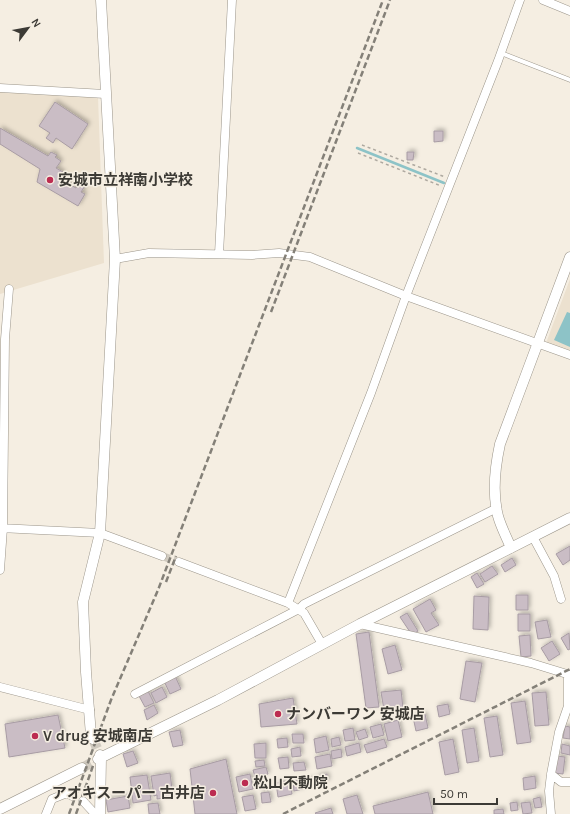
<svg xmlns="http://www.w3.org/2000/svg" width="570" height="814" font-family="Karla,'Noto Sans JP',sans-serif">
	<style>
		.built { fill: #ece1cf }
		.water { fill: #8dc3c7 }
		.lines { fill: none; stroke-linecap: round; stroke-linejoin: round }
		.stream { stroke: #8dc3c7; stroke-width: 2.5 }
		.building { fill: #cabdc5; stroke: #a89ca4; filter: url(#shadow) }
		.minor-tunnel { stroke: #d0cabf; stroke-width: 8; stroke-dasharray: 8 4; stroke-linecap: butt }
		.tertiary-tunnel { stroke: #d0cabf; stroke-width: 10; stroke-dasharray: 10 5; stroke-linecap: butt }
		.service-casing { stroke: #9b958a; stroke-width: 5 }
		.minor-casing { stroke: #9b958a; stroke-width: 9 }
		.tertiary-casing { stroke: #9b958a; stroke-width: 11 }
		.path { stroke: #aea9a0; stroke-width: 1.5; stroke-dasharray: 3 3; stroke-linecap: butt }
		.service { stroke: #fff; stroke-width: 4 }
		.minor { stroke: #fff; stroke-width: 8 }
		.tertiary { stroke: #fff; stroke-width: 10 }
		.rail { stroke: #848078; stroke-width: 2.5; stroke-dasharray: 6 3; stroke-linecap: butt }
		.poi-dot { fill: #bc2c51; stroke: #f5eee2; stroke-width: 1.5 }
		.labels { text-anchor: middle; stroke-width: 3; stroke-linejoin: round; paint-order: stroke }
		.poi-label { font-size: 15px; font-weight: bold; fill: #3c3a35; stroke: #f5eee2; text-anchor: start }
	</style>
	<defs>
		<filter id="shadow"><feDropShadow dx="2" dy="-2" stdDeviation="2" flood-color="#0004"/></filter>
	</defs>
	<rect width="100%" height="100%" fill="#f5eee2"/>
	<!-- built -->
	<path class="built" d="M0,91L98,97L104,263L0,294Z
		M570,279V351L546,343Z"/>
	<!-- water -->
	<path class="water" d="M567,312L570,313V347L554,340Z"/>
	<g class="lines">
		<!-- stream -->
		<path class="stream" d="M357,148L444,183"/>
	</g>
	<!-- building -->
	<path class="building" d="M55,102L88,124L72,149L56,138L53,143L46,138L50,133L39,126Z
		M0,128L48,156L51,152L57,155L55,157L61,161L56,168L63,172L60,179L76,188L79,183L85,186L81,192L85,194L78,206L37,182L40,169L0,144Z
		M434,131H443V141L434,142Z
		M407,152H414L413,160H407Z
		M570,546V560L563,565L556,554Z
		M512,558L516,565L505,572L501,565Z
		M492,566L498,574L485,582L480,574Z
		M477,573L484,584L477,588L471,577Z
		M516,595H528V610H516Z
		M474,596L489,597L488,630L473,629Z
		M430,599L436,610L431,613L439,625L426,632L413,609Z
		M407,613L418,631L412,635L400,617Z
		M518,614H530V631H518Z
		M547,620L551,637L538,639L535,622Z
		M369,632L379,707L366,708L356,634Z
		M569,633L570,649L568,650L561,638Z
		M530,635L531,656L521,657L519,636Z
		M552,641L560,654L549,661L541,648Z
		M395,645L402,670L388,674L382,649Z
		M466,661L482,663L475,702L460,699Z
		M175,676L181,689L170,694L164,681Z
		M162,687L167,697L156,703L151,693Z
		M401,690L403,708L384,710L381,692Z
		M148,691L154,703L145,707L139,696Z
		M546,692L549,725L535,726L532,693Z
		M293,698L297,724L261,727L259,704Z
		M525,701L531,742L517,744L511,703Z
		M448,704L450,714L439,717L437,706Z
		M154,705L158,713L147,720L144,710Z
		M425,714L428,728L416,731L413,717Z
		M58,715L65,748L9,757L5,724Z
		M497,716L503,755L490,757L484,718Z
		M398,720L402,737L388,741L384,724Z
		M381,724L384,735L373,738L370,727Z
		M565,726L570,727V739L563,738Z
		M353,728L355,740L345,741L343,730Z
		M474,728L479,761L467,763L462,730Z
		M365,729L368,737L359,740L356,732Z
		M180,730L183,745L173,747L169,732Z
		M292,734H303L304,743H293Z
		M326,736L329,750L316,753L314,739Z
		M339,737L341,745L332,747L331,739Z
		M287,738L288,747L278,748L277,739Z
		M384,739L387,747L367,753L364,745Z
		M453,739L459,772L445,775L439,742Z
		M266,743V758H255L254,744Z
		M359,743L361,752L347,756L345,747Z
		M562,744L570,746V755L561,753Z
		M300,747L301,756L292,757L291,749Z
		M341,749L342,757L332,759L331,751Z
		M133,751L138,763L127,767L123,754Z
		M330,754L332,766L317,769L315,757Z
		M557,756L565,757L563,774L554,773Z
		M288,757L289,768L280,769L278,758Z
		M226,759L237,814H195L190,769Z
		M264,760L265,766L256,767L255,761Z
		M304,762L306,770L294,771L293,763Z
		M266,767L268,774L255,777L253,770Z
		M170,773L173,797L157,799V795L154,796L151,776Z
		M250,774L253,789L239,792L236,777Z
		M327,774L328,781L318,783L317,776Z
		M147,775L151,800L133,803L130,777Z
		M535,776L536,788L524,790L523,778Z
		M314,779L315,786L305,787L304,780Z
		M301,780L303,789L294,791L293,781Z
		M290,781L292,794L278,797L276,783Z
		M269,792L271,802L262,803L261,793Z
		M428,792L433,814H375L373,806Z
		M253,795L256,809L245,811L242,797Z
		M357,795L363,814H347L343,799Z
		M128,796L130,808L108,812L106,800Z
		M540,797L542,807L535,808L533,799Z
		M517,802L518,810L511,811L510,803Z
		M530,802L532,813L523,814L521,803Z
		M158,803L160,814H149L148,804Z
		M331,808L333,814H316L315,813Z
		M503,809L504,814H494V810Z"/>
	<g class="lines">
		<!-- minor-tunnel -->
		<path class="minor-tunnel" d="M162,556L179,562"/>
		<!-- tertiary-tunnel -->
		<path class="tertiary-tunnel" d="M93,739L100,755
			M82,768L98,759"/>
		<defs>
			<path id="service" d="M501,53L570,80"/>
			<path id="minor" d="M543,0L570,11
				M0,88L105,94
				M219,254L232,0
				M115,259L149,253L252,255L279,253L310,257L406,296L570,355
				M0,528L100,533L162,556
				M533,537L554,576L561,599
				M179,562L288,603L304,613L322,644
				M0,570L3,528L5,339L9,289
				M288,603L371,393L406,296L498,61L520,0
				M360,624L531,663L570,675
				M0,687L90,710
				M135,694L299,609L304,604L497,508
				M551,774L561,782H570
				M83,801L95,814
				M46,814L52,799L67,793L72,796
				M551,814L549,791L551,774L559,732L568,706V675"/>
			<path id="tertiary" d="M511,548C507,538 501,527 498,516C492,493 495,467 500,444L570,257
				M93,739L91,735L86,672L83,602L100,533L115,259L101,0
				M100,755L101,758L100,814
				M98,759L218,700L360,624L570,518
				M0,809L82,768"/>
		</defs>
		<!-- service casing -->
		<use href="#service" class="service-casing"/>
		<!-- minor casing -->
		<use href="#minor" class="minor-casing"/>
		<!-- tertiary casing -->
		<use href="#tertiary" class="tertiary-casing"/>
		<!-- path -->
		<path class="path" d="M362,145L445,177
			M358,153L441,186"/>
		<!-- service -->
		<use href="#service" class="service"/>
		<!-- minor -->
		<use href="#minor" class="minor"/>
		<!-- tertiary -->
		<use href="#tertiary" class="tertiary"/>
		<!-- rail -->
		<path class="rail" d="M271,312L390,0
			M166,582L176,556
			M69,814L111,700L158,590L383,0
			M76,814L94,763
			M283,814L570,669"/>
	</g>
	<!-- markers -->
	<g class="poi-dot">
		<circle cx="50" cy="180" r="4"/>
		<circle cx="278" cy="714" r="4"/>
		<circle cx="35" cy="736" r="4"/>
		<circle cx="245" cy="783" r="4"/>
		<circle cx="213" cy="793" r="4"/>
	</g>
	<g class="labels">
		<!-- poi labels -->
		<g class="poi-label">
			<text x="58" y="185">安城市立祥南小学校</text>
			<text x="286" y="719">ナンバーワン 安城店</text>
			<text x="43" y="741">V drug 安城南店</text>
			<text x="253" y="788">松山不動院</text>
			<text x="205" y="798" text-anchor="end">アオキスーパー 古井店</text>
		</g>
	</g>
	<!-- north arrow -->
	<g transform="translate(28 28) rotate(58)" stroke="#f5eee2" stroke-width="3" paint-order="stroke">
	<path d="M0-3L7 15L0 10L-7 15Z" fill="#3c3a35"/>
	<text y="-6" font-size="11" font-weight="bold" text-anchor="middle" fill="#3c3a35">N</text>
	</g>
	<!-- scale -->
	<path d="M434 798v6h63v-6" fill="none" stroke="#3c3a35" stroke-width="2"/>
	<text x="440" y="798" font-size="12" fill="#3c3a35" stroke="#f5eee2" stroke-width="3" paint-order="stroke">50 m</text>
</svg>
